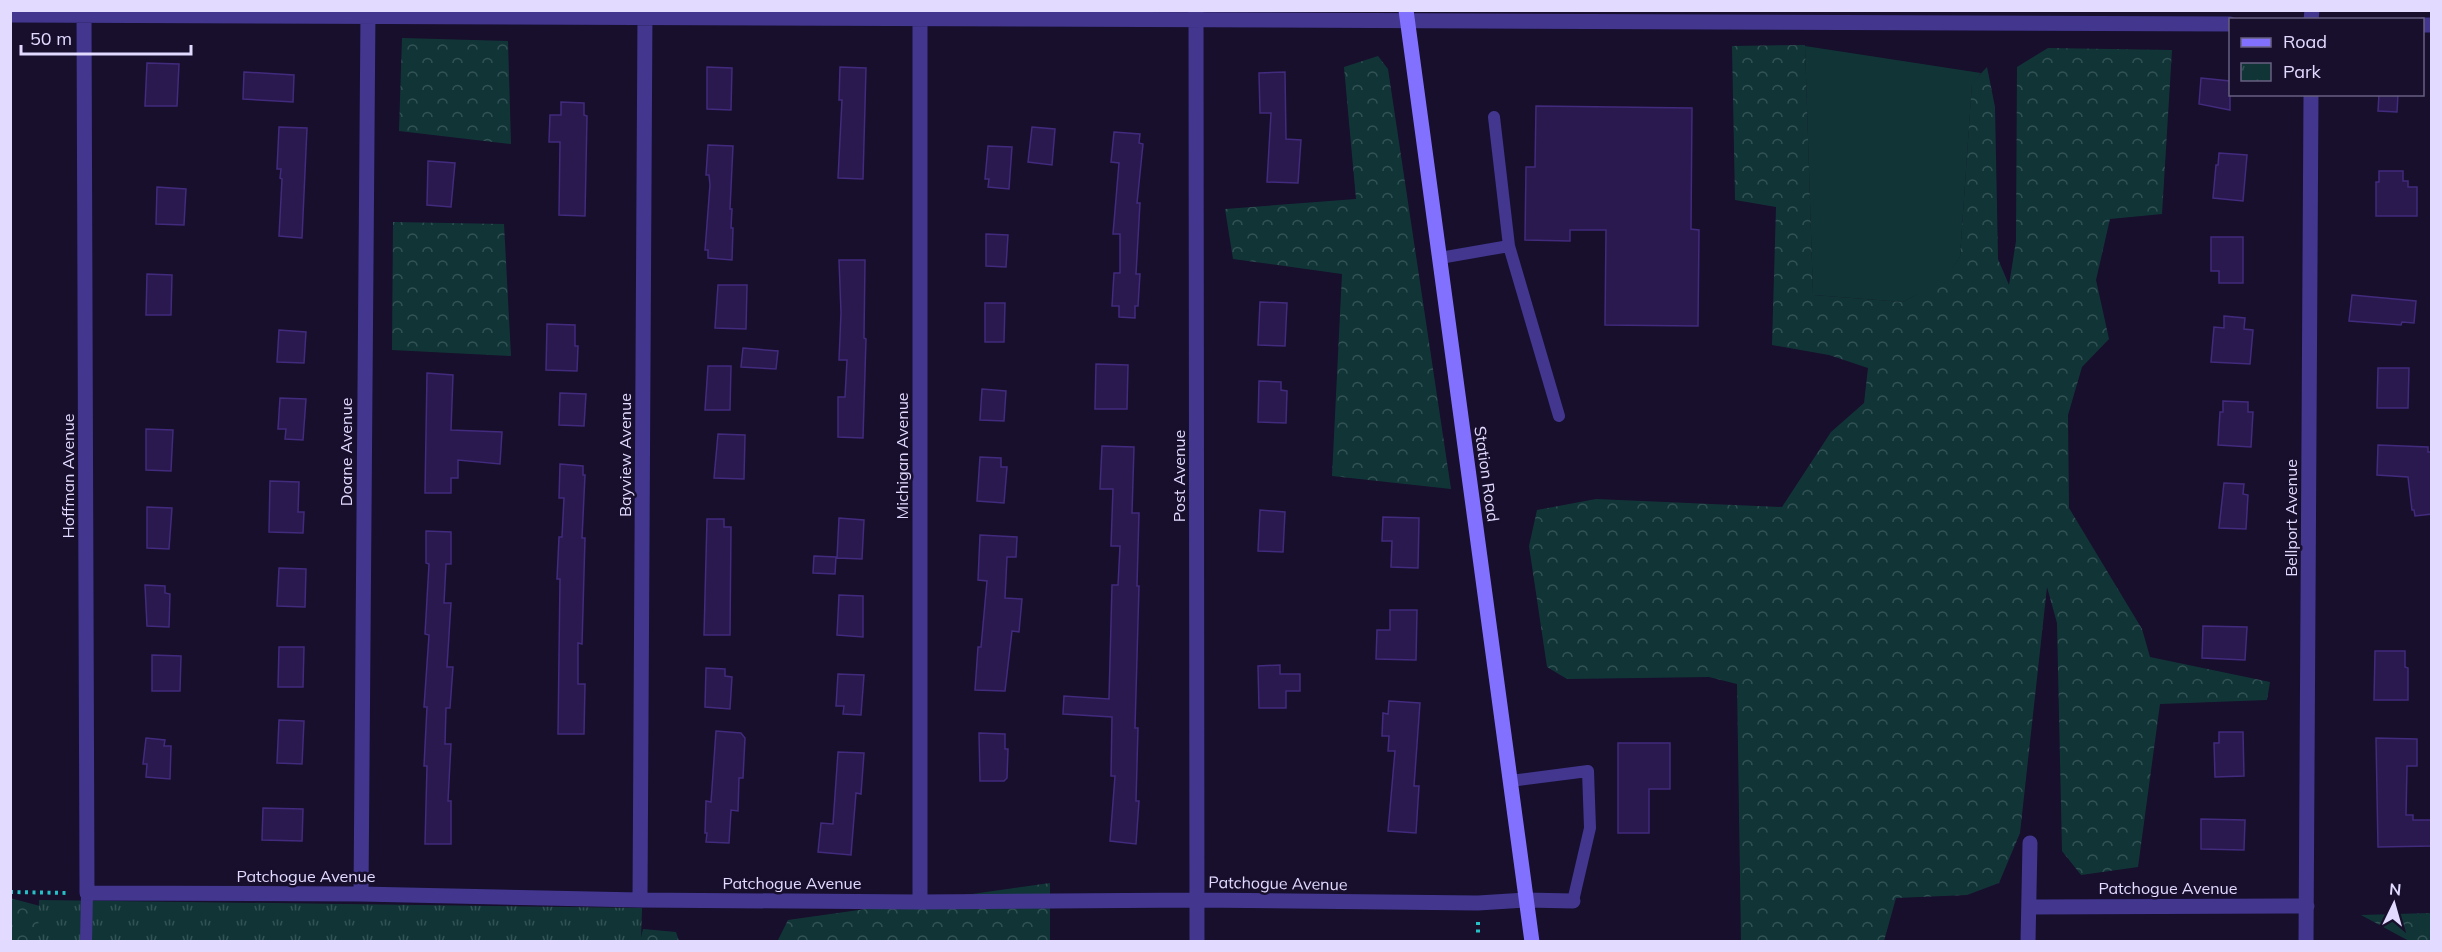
<svg xmlns="http://www.w3.org/2000/svg" width="2442" height="952" font-family="Mulish,sans-serif">
	<style>
		.grass { fill: #113537 }
		.forest { fill: url(#forest-crowns) }
		.park { fill: url(#park-tufts) }
		.building { fill: #29194f; stroke: #422a7d; stroke-width: 1.5 }
		.lines { fill: none; stroke-linecap: round; stroke-linejoin: round }
		.path { stroke: #26c1c7; stroke-width: 4; stroke-dasharray: 3 4.5; stroke-linecap: butt }
		.lane { stroke: #42368f; stroke-width: 12 }
		.street { stroke: #42368f; stroke-width: 15 }
		.secondary { stroke: #8271ff; stroke-width: 15 }
		.labels { text-anchor: middle; stroke-width: 5; stroke-linejoin: round; paint-order: stroke }
		.street-label { font-size: 16px; fill: #e2daff; stroke: #170f2c }
	</style>
	<defs>
		<pattern id="forest-crowns" width="20" height="18" patternUnits="userSpaceOnUse" patternTransform="scale(1.5)"><rect width="20" height="18" fill="#113537"/><path d="M2 6a3 3 0 1 1 6 0M12 15a3 3 0 1 1 6 0" fill="none" stroke="#335255"/></pattern>
		<pattern id="park-tufts" width="24" height="20" patternUnits="userSpaceOnUse" patternTransform="scale(1.5)"><rect width="24" height="20" fill="#113537"/><path d="M3 7l-1-3M5 7V3M7 7l1-3M15 17l-1-3M17 17v-4M19 17l1-3" fill="none" stroke="#335255"/></pattern>
	</defs>
	<rect width="100%" height="100%" fill="#170f2c"/>
	<!-- grass -->
	<path class="grass" d="M1805,46L1981,73L1972,84L1960,257L1943,281L1903,302L1813,295Z"/>
	<!-- forest -->
	<path class="forest" d="M402,38L508,41L511,144L399,131Z
		M1805,45L1813,295L1903,302L1943,280L1960,257L1972,83L1987,67L1995,107L1998,259L2009,285L2016,241L2017,67L2048,48L2172,50L2162,214L2110,219L2096,280L2109,339L2082,367L2068,415L2069,508L2142,629L2150,657L2270,682L2267,700L2160,704L2138,867L2081,875L2062,851L2057,623L2047,587L2020,833L1999,883L1967,895L1896,898L1884,941H1741L1737,684L1709,677L1567,679L1547,667L1529,546L1537,510L1596,499L1782,507L1831,432L1864,403L1868,368L1829,355L1772,345L1776,207L1735,200L1732,46Z
		M1378,56L1388,69L1451,489L1332,476L1342,274L1233,259L1225,209L1356,199L1344,67Z
		M393,222L504,224L511,356L392,350Z
		M1050,883V941L777,942L788,920Z
		M10,898L40,906L41,941H11Z
		M2431,913V942L2409,941L2361,915Z
		M643,929L676,932L679,941L640,942Z"/>
	<!-- park -->
	<path class="park" d="M39,900L642,908L641,941L38,942Z"/>
	<!-- building -->
	<path class="building" d="M147,63L179,64L177,106H145Z
		M707,67L732,68L731,110L707,109Z
		M840,67L866,68L863,179L838,178L842,100H839Z
		M244,72L294,75L293,102L243,99Z
		M1285,72L1286,139L1301,140L1298,183L1267,182L1271,113H1260L1259,73Z
		M2201,78L2230,81V110L2199,104Z
		M2379,94H2398L2397,112L2378,111Z
		M561,102L584,103V115L587,116L585,216L559,215L560,142H549L550,115H561Z
		M1536,106L1692,108L1691,229L1699,230L1698,326L1605,325L1606,230H1570V241L1525,240L1526,167H1535Z
		M279,127L307,128L302,238L279,236L282,179L280,178L281,169H277Z
		M1032,127L1055,129L1052,165L1028,162Z
		M1114,132L1140,134L1139,143L1143,144L1137,203H1140L1136,274H1140L1138,306H1135V318L1119,317V306H1112L1114,273H1120V234H1113L1119,163L1111,162Z
		M708,145L733,146L730,209H732L731,228H733L732,260L708,258V250H705L710,185L709,175H706Z
		M988,146L1012,147L1009,189L988,187L989,179H985Z
		M2219,153L2247,155L2243,201L2213,198L2216,165H2218Z
		M428,161L455,163L451,207L427,205Z
		M2379,171H2403V181H2408V187H2417V216H2376V182H2379Z
		M157,187L186,189L184,225L156,224Z
		M986,234L1008,235L1006,267L986,266Z
		M2211,237H2243V283H2219V271H2211Z
		M839,260H865L864,338L866,339L863,438L838,437V397H845L847,360H839L841,313Z
		M147,274L172,275L171,315H146Z
		M718,285H747L746,329L715,328Z
		M2352,295L2416,301L2414,323L2402,322L2401,325L2349,321Z
		M1260,302L1287,303L1285,346L1258,345Z
		M985,303H1005L1004,342H985Z
		M2224,316L2245,318L2244,329L2253,330L2250,364L2211,362L2214,327L2224,328Z
		M547,324L575,325V346H578L577,371L546,370Z
		M279,330L306,332L304,363L277,362Z
		M743,348L778,351L776,369L741,367Z
		M1096,364L1128,365L1127,409H1095Z
		M708,366H731L730,410H705Z
		M2378,368H2409L2408,408H2377Z
		M427,373L453,375L451,430L502,432L500,464L458,460V478H451V493H425Z
		M1259,381L1281,382V390L1287,391L1286,423L1258,422Z
		M982,389L1006,391L1004,421L980,420Z
		M560,393L586,394L584,426L559,425Z
		M280,398L306,399L303,440L285,439L286,429H278Z
		M2223,401L2248,402V412H2253L2251,447L2218,445L2220,412H2223Z
		M146,429L173,430L171,471L146,470Z
		M718,434L745,435L744,479L714,478Z
		M2378,445L2428,447V452H2432V514L2415,516L2414,510H2412L2408,477L2377,475Z
		M1102,446L1134,447L1132,513H1139L1137,586H1139L1135,728H1138L1136,801H1139L1136,844L1110,841L1115,776H1111L1112,717L1063,714L1064,696L1109,699L1112,585H1118L1120,546H1111L1113,489H1100Z
		M980,457L1001,458V467H1007L1004,503L977,501Z
		M560,464L583,466V475H585L582,538H585L582,644L578,643V684H585L584,734H558L560,579H557L559,537H562L564,498H559Z
		M270,481L299,482L298,512H304L303,533L269,532Z
		M2224,483L2244,484L2243,494L2248,495L2246,529L2219,528Z
		M147,507L172,508L169,549L147,548Z
		M1260,510L1285,512L1283,552L1258,551Z
		M1383,517L1419,518L1418,568L1391,567L1392,541H1382Z
		M839,518L864,520L862,559L837,558Z
		M707,519H724V527H731L730,635H704Z
		M426,531L451,532V564H446L444,603H451L447,667H453L450,708H446L445,744H451L448,801H451V844H425L427,766H424L427,707H424L429,635L425,634L429,564L426,563Z
		M980,535L1017,537L1016,557H1007L1005,598L1022,599L1019,632L1012,631L1005,691L975,690L978,647H981L987,581L978,580Z
		M814,556L836,557L835,574L813,573Z
		M279,568L306,569L305,607L277,606Z
		M145,585L165,586V593L170,594L169,627L147,626Z
		M839,595L863,596V637L837,635Z
		M1390,610H1417L1416,660L1376,659L1377,630H1390Z
		M2203,626L2247,627L2245,660L2202,658Z
		M279,647H304L303,687H278Z
		M2375,651H2405V667L2408,668V700H2374Z
		M152,655L181,656L180,691H152Z
		M1280,665V674H1300V691H1286V708H1259L1258,666Z
		M706,668L725,669V676L732,677L730,709L705,707Z
		M838,674L864,675L861,715L843,714L844,706H836Z
		M1389,701L1420,703L1414,786H1419L1416,833L1388,831L1395,751H1388L1389,736H1382L1383,713L1388,714Z
		M279,720L304,721L302,764L277,763Z
		M716,731L741,733L745,738L743,778H739L738,811L731,810L729,843L706,842L707,833H705L706,801L711,802Z
		M2219,732H2243L2244,776L2215,777L2214,743H2219Z
		M979,733L1005,734V749H1008L1007,778L1004,781H980Z
		M146,738L165,740L164,746H171L170,779L146,777L147,764H143Z
		M2376,738L2417,739V766H2407L2406,815H2413V820H2432V846L2378,847Z
		M1618,743H1670V789H1649V833H1618Z
		M838,752L864,753L861,794L856,793L851,855L818,852L821,823L833,824Z
		M263,808L303,809L302,841L262,840Z
		M2201,819L2245,820L2244,850L2201,849Z"/>
	<g class="lines">
		<!-- path -->
		<path class="path" d="M10,892L70,893
			M1478,922V934"/>
		<!-- lane -->
		<path class="lane" d="M1509,246L1559,416
			M1440,258L1509,246L1494,117
			M1510,781L1588,771L1590,828L1573,901
			M86,942L87,893"/>
		<!-- street -->
		<path class="street" d="M84,10L87,893L361,894L640,900L920,902L1198,900L1478,903L1526,900L1573,901
			M920,10V902
			M1196,10L1197,942
			M10,15L2230,24
			M2311,20L2312,10
			M2422,25H2432
			M361,894L368,10
			M640,900L645,10
			M2029,907L2307,906
			M2028,942L2030,843
			M2306,942L2311,94"/>
		<!-- secondary -->
		<path class="secondary" d="M1406,10L1532,942"/>
	</g>
	<g class="labels">
		<!-- street labels -->
		<g class="street-label">
			<text transform="translate(346 452) rotate(-90)" y="6">Doane Avenue</text>
			<text transform="translate(625 455) rotate(-90)" y="6">Bayview Avenue</text>
			<text transform="translate(902 456) rotate(-90)" y="6">Michigan Avenue</text>
			<text transform="translate(1487 474) rotate(82)" y="6">Station Road</text>
			<text transform="translate(68 476) rotate(-90)" y="6">Hoffman Avenue</text>
			<text transform="translate(1179 476) rotate(-90)" y="6">Post Avenue</text>
			<text transform="translate(2291 518) rotate(-90)" y="6">Bellport Avenue</text>
			<text x="306" y="882">Patchogue Avenue</text>
			<text x="792" y="889">Patchogue Avenue</text>
			<text transform="translate(1278 883) rotate(1)" y="6">Patchogue Avenue</text>
			<text x="2168" y="894">Patchogue Avenue</text>
		</g>
	</g>
	<!-- border -->
	<rect width="2442" height="952" fill="none" stroke="#e2daff" stroke-width="24"/>
	<!-- legend -->
	<rect x="2229" y="18" width="195" height="78" fill="#170f2c" stroke="#686080" stroke-width="1.5"/>
	<rect x="2241" y="38" width="30" height="9" fill="#8271ff" stroke="#686080" stroke-width="1.5"/>
	<text x="2283" y="48" font-size="18" fill="#e2daff">Road</text>
	<rect x="2241" y="63" width="30" height="18" fill="url(#park-tufts)" stroke="#686080" stroke-width="1.5"/>
	<text x="2283" y="78" font-size="18" fill="#e2daff">Park</text>
	<!-- north arrow -->
	<g transform="translate(2394 904) rotate(5)" stroke="#170f2c" stroke-width="4.5" paint-order="stroke">
	<path d="M0-4.5L10 22L0 15L-10 22Z" fill="#e2daff"/>
	<text y="-9" font-size="16" font-weight="bold" text-anchor="middle" fill="#e2daff">N</text>
	</g>
	<!-- scale -->
	<path d="M21 45v9h170v-9" fill="none" stroke="#e2daff" stroke-width="3"/>
	<text x="30" y="45" font-size="18" fill="#e2daff" stroke="#170f2c" stroke-width="4.5" paint-order="stroke">50 m</text>
</svg>
